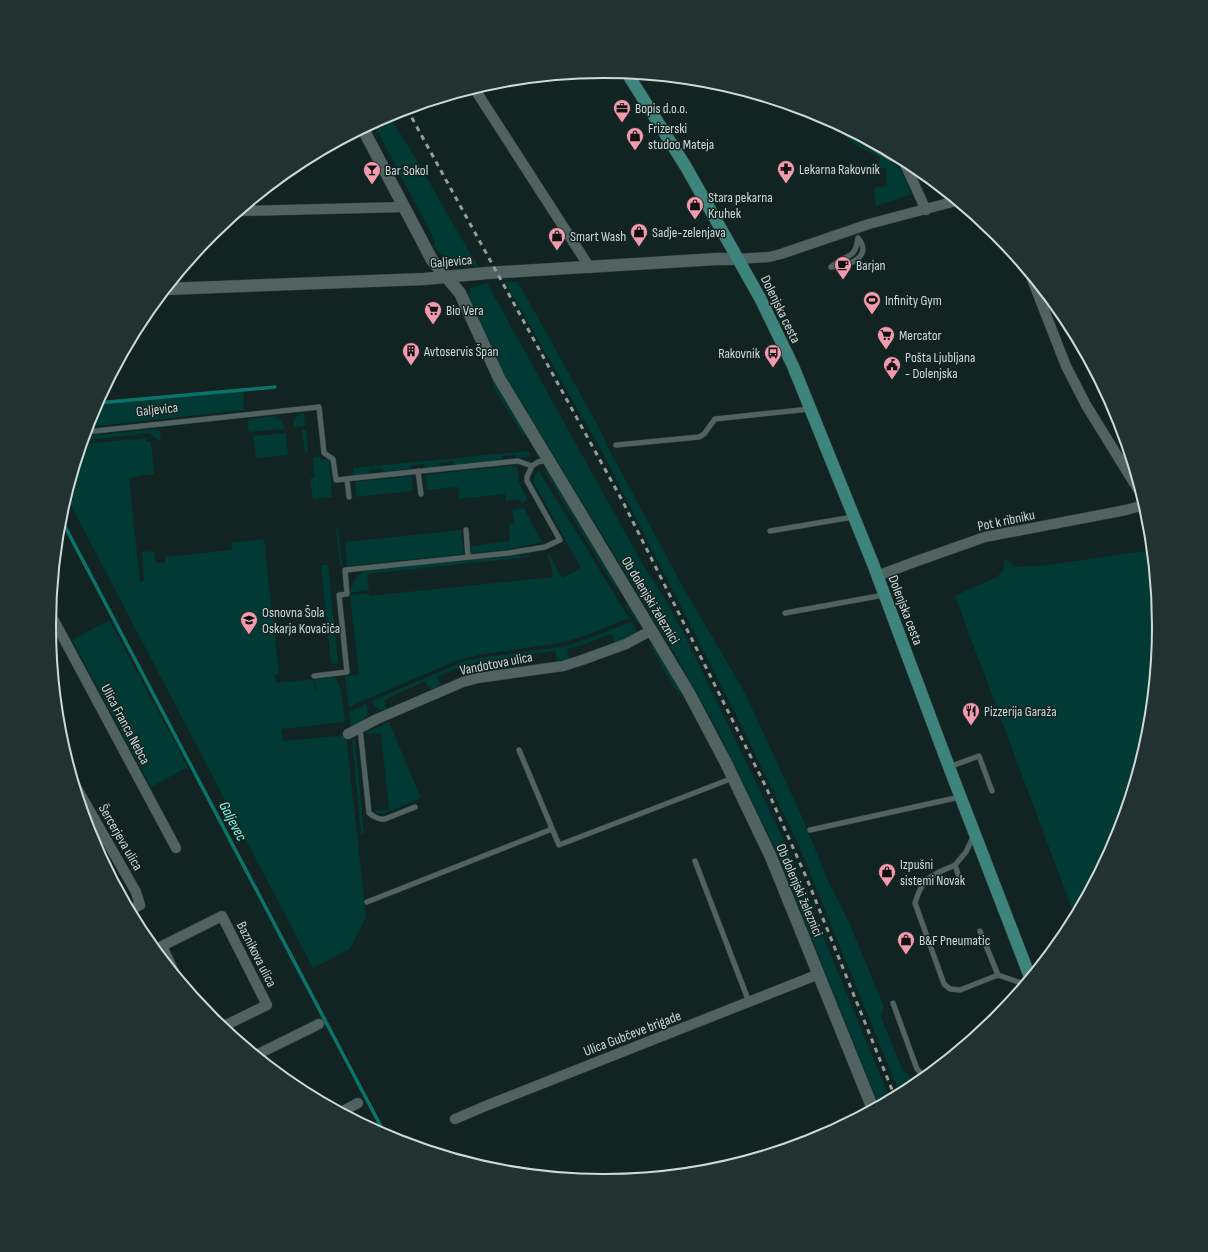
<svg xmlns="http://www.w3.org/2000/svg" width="1208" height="1252" font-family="'Sofia Sans Condensed',sans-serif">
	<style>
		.green { fill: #013934 }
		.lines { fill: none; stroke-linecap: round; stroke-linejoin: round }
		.stream { stroke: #0b736a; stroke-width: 3.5 }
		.lane-casing { stroke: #323e3c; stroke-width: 6 }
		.street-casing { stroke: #323e3c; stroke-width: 11 }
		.secondary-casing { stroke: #323e3c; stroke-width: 13 }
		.primary-casing { stroke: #323e3c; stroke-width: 13 }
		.lane { stroke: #506360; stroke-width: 5 }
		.street { stroke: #506360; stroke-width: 10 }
		.secondary { stroke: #506360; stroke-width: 12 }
		.primary { stroke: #3d847c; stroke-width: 12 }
		.rail { stroke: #919e9c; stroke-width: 3; stroke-dasharray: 5 5; stroke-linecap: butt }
		.labels { text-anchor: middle; stroke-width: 3; stroke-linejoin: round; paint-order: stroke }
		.poi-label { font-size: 14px; fill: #ced8d7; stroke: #122421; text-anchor: start }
		.street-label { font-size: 14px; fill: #ced8d7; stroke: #122421 }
		.water-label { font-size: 15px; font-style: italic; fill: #84faeb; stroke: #122421 }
		.rim { fill: none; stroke: #ced8d7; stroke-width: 2 }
	</style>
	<rect width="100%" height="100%" fill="#122421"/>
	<!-- green -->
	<path class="green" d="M388,115C421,163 447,216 478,266C461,266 444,261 434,246L435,241L373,123Z
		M835,123L852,133L866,146L899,167L912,194L876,206L874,189L877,187L887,186L886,168H877L880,158L852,143Z
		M505,282H518L598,426L610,451L684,589L744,691L802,817L829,883L848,920L882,1002L884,1007L881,1017L903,1071L908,1074L914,1086L900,1094L798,844L747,737L605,457Z
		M487,283L643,565L666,600L686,638L782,836L890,1099L879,1105L778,855L719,733L675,654L505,375L469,296L470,288Z
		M492,379L526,435L524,437L494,388Z
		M243,391L244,410L87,427L91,413L96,404Z
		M304,413L305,426L293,427C293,420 297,414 304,413Z
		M273,416L281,420L285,429L249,432L247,423L249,419Z
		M157,429L160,431L161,442L149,433L88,440L87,436Z
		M302,430H306L308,452L305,453Z
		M286,433L288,455L256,458L253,436Z
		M146,438L147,442H151L154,474L129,478L140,581H144L142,552L154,551L156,563H165V557L232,550L231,543L264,539L279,674H275L276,683L313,679L315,692L317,691L315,679L335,677L341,689L345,722L281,729L283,741L346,735L366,917L350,949L313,968L66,496L82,444Z
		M528,451L530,455L526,457L516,458L515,455L502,456V460L454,465L453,461L439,463L440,466L425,468L424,464L411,466V469L383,472V469L369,470V474L353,476V468Z
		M320,456L321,460H329L332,497L313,499L310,479L315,478L313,457Z
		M517,465L519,483L527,498L526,501L521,504L520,500L506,501L505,494L459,499L458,487L427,490L425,475Z
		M544,470L550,474L616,582V589Z
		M538,471H539L629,618L590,634L561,643L483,654L455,661L349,707L345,676L359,674L350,595L369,593V596L553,577L551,564L547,556L549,554L562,578L581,568L534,483V476Z
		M412,476L413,491L356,497L355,482Z
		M524,508L542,542L504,550L471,553V546L510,541L509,525L514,524L512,510Z
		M336,529H338L342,565H340Z
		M461,530L464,554L347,566L345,542Z
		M1152,550L1159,626L1148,734L1117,839L1075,917L955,596L997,577L1004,569V559L1018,567L1041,566Z
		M531,555L530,557L367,574L369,590L350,593C352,584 357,573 366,571L510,556Z
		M321,565H328L338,663L331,664Z
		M625,604C633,608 638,617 639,626Z
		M109,620L188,767L151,787L72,640Z
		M631,622L637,631L633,635L615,643L611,634L583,645L567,649L569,658L557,661L555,651L493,660L494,670L480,672L479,662L461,667L437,677L441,686L430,690L425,681L384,700L387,709C379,712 375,708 372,701L462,662L478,658L567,646Z
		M649,644L657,650L681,691L679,695Z
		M366,704C372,718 361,721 351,728L349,712Z
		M389,722L421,798L383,814L376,813V811L389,809L381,734L364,733Z
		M352,739H355L364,833L361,834Z"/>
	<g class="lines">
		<!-- stream -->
		<path class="stream" d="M97,403L275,387
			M60,517L386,1136"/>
		<defs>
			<path id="lane" d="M831,267C847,267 874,257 858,238
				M831,267C846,253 855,261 858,238
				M86,432L319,407L324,453L333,459L336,480L518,461L532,466L538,462L547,460
				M616,445L699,437L704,434L715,419L810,409
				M418,471L421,494
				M347,479L349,497
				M466,530L468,557
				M770,531L853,517
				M785,613L884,595
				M314,676L347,672L339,595L347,594L345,570L509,553L545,547L560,540L527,481V477L532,466
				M360,728L369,813C374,817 379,820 385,819L415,807
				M519,750L559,845L733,778
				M949,767L979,756L992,791
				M810,830L960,797
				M695,861L749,1002
				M955,865C931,876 923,876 915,903L944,984L950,989L960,990L998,975
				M959,877L955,865L966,852L974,835
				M367,902L552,829
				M980,931L998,975L1024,984
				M893,1003L917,1069L925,1077"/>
			<path id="street" d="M474,88L590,268
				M866,140L890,155L903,160L926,210
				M239,211L405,207
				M738,259L769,257L781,254L869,224L956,201
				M1030,274L1066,366L1086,405L1141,494
				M877,576L917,561L985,537L1126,510L1144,505
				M50,613L176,848
				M348,734L377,719L463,682L478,678L563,666L582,660L626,644L652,630
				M75,785L136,892L140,905L130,910
				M175,974L162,946L222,916L267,1005L222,1027
				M256,1055L319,1024
				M341,1112L358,1103
				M455,1119L488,1105L819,974"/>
			<path id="secondary" d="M363,129L432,260L460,293L499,378L689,693L726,763L771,857L873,1109
				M166,289L424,279L487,273L717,259H738"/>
			<path id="primary" d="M627,73L686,167L725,236L760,298L793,366L873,564L949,767L1030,977"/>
		</defs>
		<!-- lane casing -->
		<use href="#lane" class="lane-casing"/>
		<!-- street casing -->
		<use href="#street" class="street-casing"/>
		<!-- secondary casing -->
		<use href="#secondary" class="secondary-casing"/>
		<!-- primary casing -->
		<use href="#primary" class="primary-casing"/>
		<!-- lane -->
		<use href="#lane" class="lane"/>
		<!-- street -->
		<use href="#street" class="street"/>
		<!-- secondary -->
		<use href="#secondary" class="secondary"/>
		<!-- primary -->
		<use href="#primary" class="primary"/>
		<!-- rail -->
		<path class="rail" d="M407,109L623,502L766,787L807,879L895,1097"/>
	</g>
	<!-- icons -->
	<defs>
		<symbol id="office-pin" viewBox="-11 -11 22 30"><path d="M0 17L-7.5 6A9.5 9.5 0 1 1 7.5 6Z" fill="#f29aae" stroke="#122421"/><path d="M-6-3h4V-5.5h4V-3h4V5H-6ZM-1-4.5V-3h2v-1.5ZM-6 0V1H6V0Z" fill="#111"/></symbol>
		<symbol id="shop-pin" viewBox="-11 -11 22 30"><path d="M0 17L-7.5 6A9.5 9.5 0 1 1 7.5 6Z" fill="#f29aae" stroke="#122421"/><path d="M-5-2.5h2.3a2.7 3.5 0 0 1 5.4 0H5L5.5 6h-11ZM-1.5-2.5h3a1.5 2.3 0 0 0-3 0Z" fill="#111"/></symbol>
		<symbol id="pharmacy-pin" viewBox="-11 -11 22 30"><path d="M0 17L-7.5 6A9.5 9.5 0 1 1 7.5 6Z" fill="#f29aae" stroke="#122421"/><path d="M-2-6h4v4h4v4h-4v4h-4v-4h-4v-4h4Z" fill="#111"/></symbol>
		<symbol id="bar-pin" viewBox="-11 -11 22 30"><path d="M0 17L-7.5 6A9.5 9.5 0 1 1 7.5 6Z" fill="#f29aae" stroke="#122421"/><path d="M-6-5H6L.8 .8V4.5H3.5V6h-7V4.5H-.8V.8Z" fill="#111"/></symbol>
		<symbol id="cafe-pin" viewBox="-11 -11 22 30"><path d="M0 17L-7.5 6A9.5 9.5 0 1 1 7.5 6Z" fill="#f29aae" stroke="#122421"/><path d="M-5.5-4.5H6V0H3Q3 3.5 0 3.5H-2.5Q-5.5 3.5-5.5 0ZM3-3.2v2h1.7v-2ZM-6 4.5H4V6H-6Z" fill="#111"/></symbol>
		<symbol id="stadium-pin" viewBox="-11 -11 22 30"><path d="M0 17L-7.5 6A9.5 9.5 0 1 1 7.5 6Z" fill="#f29aae" stroke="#122421"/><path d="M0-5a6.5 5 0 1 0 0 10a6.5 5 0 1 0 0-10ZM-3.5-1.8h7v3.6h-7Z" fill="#111"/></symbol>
		<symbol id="supermarket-pin" viewBox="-11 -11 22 30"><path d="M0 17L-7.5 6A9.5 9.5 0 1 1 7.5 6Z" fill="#f29aae" stroke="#122421"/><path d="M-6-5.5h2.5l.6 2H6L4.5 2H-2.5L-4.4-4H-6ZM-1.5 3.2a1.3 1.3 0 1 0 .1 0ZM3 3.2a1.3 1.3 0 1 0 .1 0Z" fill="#111"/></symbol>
		<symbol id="building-pin" viewBox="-11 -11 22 30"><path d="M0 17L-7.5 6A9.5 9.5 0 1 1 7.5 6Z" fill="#f29aae" stroke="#122421"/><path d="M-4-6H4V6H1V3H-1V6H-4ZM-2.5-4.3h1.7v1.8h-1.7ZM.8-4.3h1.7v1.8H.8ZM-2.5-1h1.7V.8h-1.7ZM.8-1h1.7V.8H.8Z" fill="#111"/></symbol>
		<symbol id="bus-pin" viewBox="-11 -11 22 30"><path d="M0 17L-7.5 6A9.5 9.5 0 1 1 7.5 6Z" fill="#f29aae" stroke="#122421"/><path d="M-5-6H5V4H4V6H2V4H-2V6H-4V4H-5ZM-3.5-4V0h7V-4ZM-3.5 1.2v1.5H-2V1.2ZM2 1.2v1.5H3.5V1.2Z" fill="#111"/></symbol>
		<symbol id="civic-pin" viewBox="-11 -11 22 30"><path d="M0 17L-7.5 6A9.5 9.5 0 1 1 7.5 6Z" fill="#f29aae" stroke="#122421"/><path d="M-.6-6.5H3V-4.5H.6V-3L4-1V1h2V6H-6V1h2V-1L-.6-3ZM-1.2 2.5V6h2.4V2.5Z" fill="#111"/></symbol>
		<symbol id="school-pin" viewBox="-11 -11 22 30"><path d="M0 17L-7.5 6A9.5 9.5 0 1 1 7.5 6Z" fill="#f29aae" stroke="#122421"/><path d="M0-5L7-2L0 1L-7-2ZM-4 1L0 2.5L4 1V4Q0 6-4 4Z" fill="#111"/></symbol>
		<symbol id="restaurant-pin" viewBox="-11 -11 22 30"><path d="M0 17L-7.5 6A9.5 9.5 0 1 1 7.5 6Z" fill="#f29aae" stroke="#122421"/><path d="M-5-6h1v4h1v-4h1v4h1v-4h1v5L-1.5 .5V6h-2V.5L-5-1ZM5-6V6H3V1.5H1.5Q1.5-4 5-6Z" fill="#111"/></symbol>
	</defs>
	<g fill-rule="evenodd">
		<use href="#office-pin" x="612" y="98" width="20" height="27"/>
		<use href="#shop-pin" x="625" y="126" width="20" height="27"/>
		<use href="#pharmacy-pin" x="776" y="159" width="20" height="27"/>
		<use href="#bar-pin" x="362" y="160" width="20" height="27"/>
		<use href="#shop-pin" x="685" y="195" width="20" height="27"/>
		<use href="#shop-pin" x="629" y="222" width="20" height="27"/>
		<use href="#shop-pin" x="547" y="226" width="20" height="27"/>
		<use href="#cafe-pin" x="833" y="255" width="20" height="27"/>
		<use href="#stadium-pin" x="862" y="290" width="20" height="27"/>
		<use href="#supermarket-pin" x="423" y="300" width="20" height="27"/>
		<use href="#supermarket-pin" x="876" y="325" width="20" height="27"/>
		<use href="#building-pin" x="401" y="341" width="20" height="27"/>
		<use href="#bus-pin" x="763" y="343" width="20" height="27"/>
		<use href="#civic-pin" x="882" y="355" width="20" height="27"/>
		<use href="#school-pin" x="239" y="610" width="20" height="27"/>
		<use href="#restaurant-pin" x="961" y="701" width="20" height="27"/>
		<use href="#shop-pin" x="877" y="862" width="20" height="27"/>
		<use href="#shop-pin" x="896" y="930" width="20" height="27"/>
	</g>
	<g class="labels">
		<!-- poi labels -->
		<g class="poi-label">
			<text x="635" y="113">Bopis d.o.o.</text>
			<text x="648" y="133">Frizerski<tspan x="648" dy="16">studoo Mateja</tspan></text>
			<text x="799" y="174">Lekarna Rakovnik</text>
			<text x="385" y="175">Bar Sokol</text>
			<text x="708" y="202">Stara pekarna<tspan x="708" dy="16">Kruhek</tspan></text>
			<text x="652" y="237">Sadje-zelenjava</text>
			<text x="570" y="241">Smart Wash</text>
			<text x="856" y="270">Barjan</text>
			<text x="885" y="305">Infinity Gym</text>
			<text x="446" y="315">Bio Vera</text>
			<text x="899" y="340">Mercator</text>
			<text x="424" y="356">Avtoservis Špan</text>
			<text x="760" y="358" text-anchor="end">Rakovnik</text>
			<text x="905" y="362">Pošta Ljubljana<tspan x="905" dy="16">- Dolenjska</tspan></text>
			<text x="262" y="617">Osnovna Šola<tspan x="262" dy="16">Oskarja Kovačiča</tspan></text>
			<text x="984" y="716">Pizzerija Garaža</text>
			<text x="900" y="869">Izpušni<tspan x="900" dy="16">sistemi Novak</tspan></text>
			<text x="919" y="945">B&amp;F Pneumatic</text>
		</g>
		<!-- street labels -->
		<g class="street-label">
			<text transform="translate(451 261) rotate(-5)" y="5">Galjevica</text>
			<text transform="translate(781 309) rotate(64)" y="5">Dolenjska cesta</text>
			<text transform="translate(157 409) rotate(-6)" y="5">Galjevica</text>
			<text transform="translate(1006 520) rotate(-12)" y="5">Pot k ribniku</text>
			<text transform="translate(651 600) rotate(59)" y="5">Ob dolenjski železnici</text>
			<text transform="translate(906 610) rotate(69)" y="5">Dolenjska cesta</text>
			<text transform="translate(496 663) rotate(-11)" y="5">Vandotova ulica</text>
			<text transform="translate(126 724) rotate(62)" y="5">Ulica Franca Nebca</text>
			<text transform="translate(121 837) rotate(60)" y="5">Šercerjeva ulica</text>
			<text transform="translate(800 890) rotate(67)" y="5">Ob dolenjski železnici</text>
			<text transform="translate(257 954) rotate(63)" y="5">Baznikova ulica</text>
			<text transform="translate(632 1033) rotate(-21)" y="5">Ulica Gubčeve brigade</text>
		</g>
		<!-- water labels -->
		<g class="water-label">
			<text transform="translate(233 821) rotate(62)" y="5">Galjevec</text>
		</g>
	</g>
	<!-- crop -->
	<path d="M0 0H1208V1252H0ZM56 626a548 548 0 1 1 1096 0a548 548 0 1 1-1096 0Z" fill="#213230" fill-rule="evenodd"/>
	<path class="rim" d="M56 626a548 548 0 1 1 1096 0a548 548 0 1 1-1096 0Z"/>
</svg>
